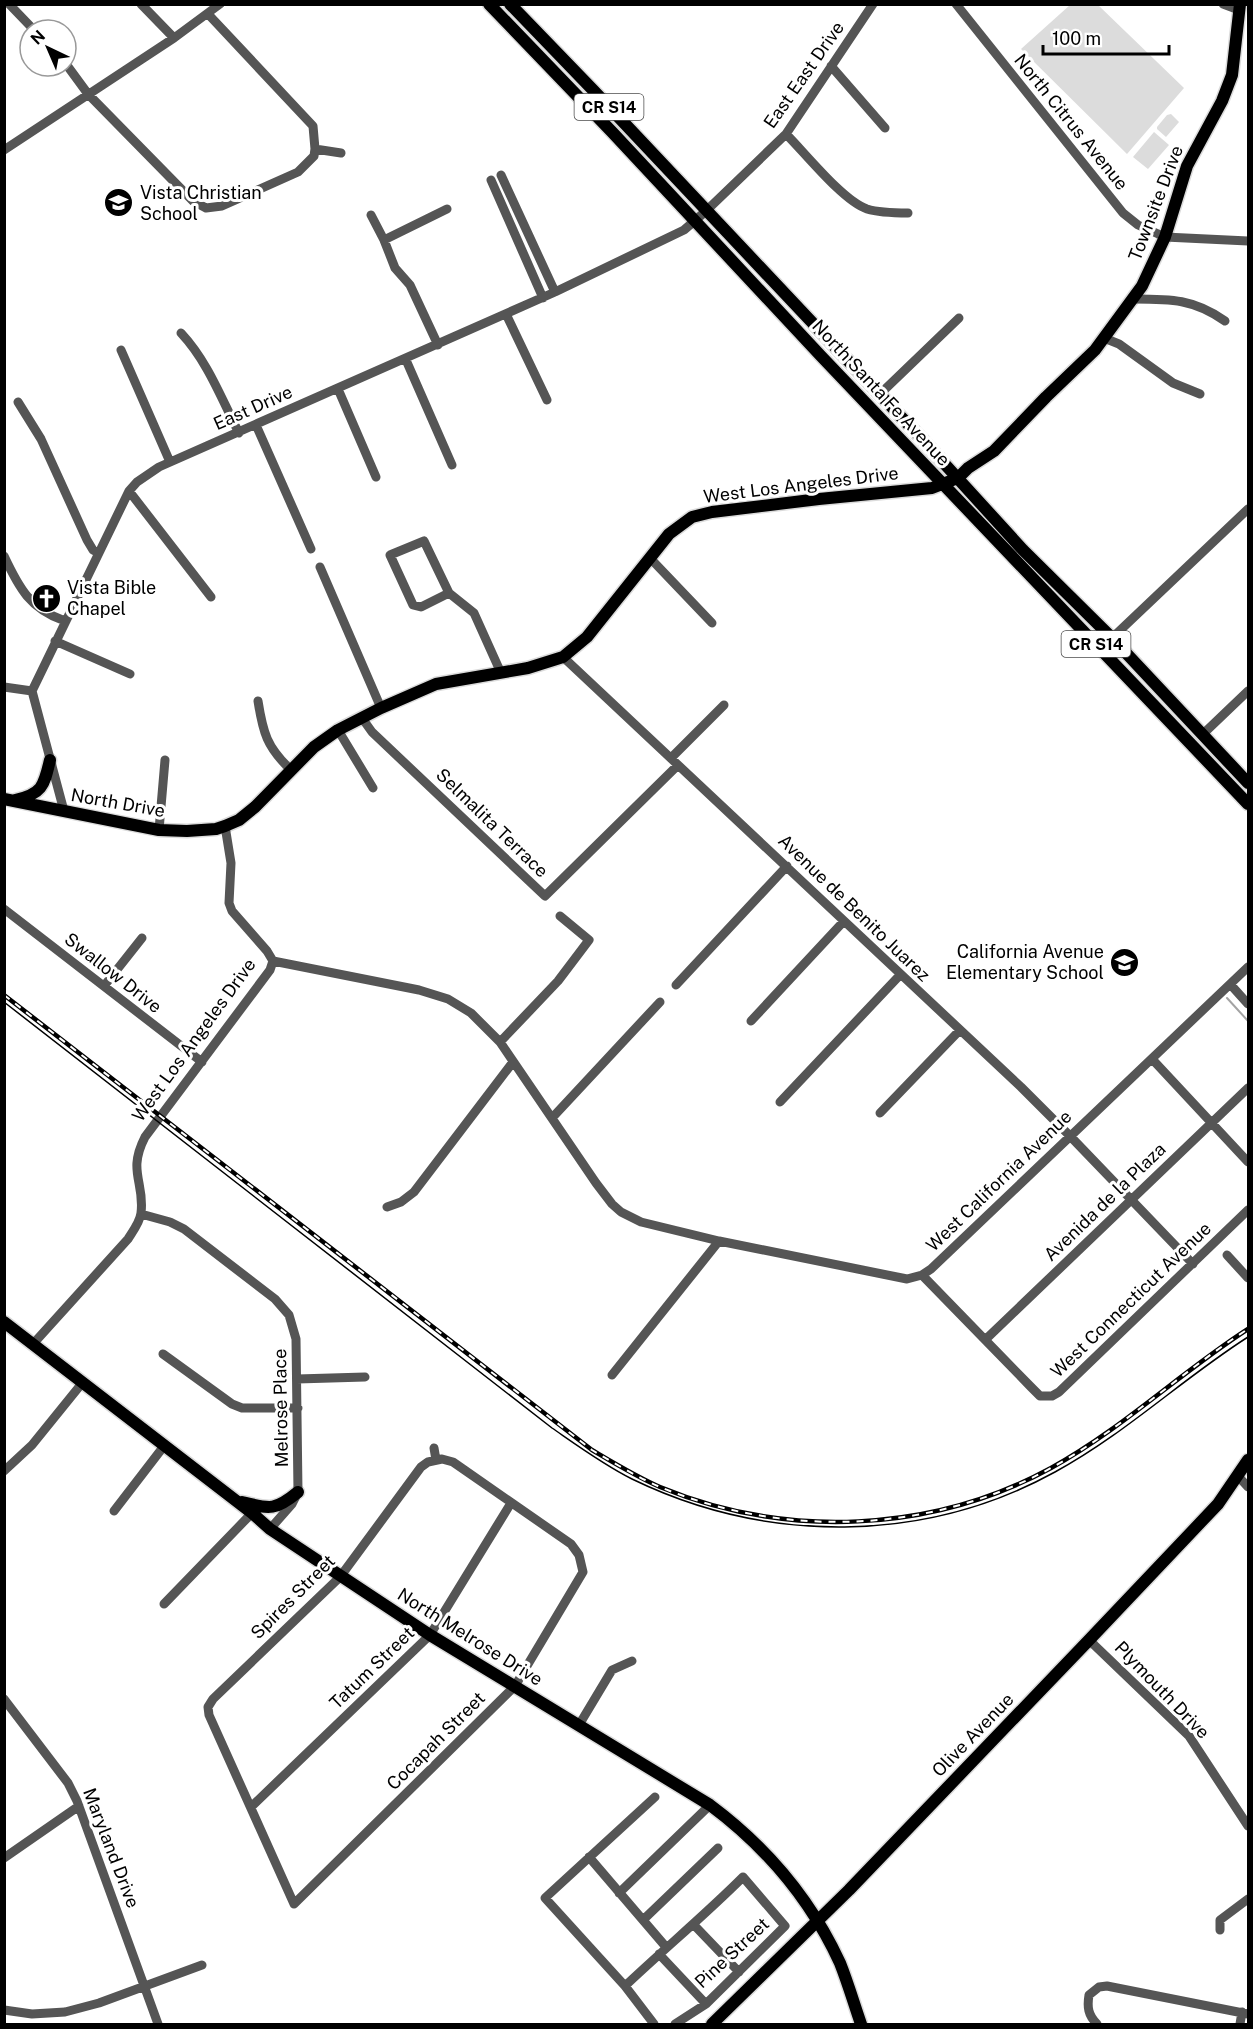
<svg xmlns="http://www.w3.org/2000/svg" width="1253" height="2029" font-family="'Public Sans',sans-serif">
	<style>
		.green { fill: #dcdcdc }
		.lines { fill: none; stroke-linecap: round; stroke-linejoin: round }
		.stream { stroke: #a3a3a3; stroke-width: 2 }
		.major-casing { stroke: #dbdbdb; stroke-width: 15 }
		.minor { stroke: #555; stroke-width: 9 }
		.major { stroke: #000; stroke-width: 12 }
		.tram { stroke: #000; stroke-width: 1.5 }
		.rail-casing { stroke: #000; stroke-width: 4.5 }
		.rail { stroke: #fff; stroke-width: 2; stroke-dasharray: 7; stroke-linecap: butt }
		.labels { text-anchor: middle; stroke-width: 6; stroke-linejoin: round; paint-order: stroke }
		.shield { fill: #fff; stroke: #4c4c4c; stroke-width: 1.5 }
		.shield-label { font-size: 16px; font-weight: bold; fill: #000 }
		.street-label { font-size: 18px; fill: #000; stroke: #fff }
		.poi-label { font-size: 18px; fill: #000; stroke: #fff; text-anchor: start }
	</style>
	<rect width="100%" height="100%" fill="#fff"/>
	<!-- green -->
	<path class="green" d="M1070,5H1098L1184,88L1127,154L1021,49Z
		M1171,114L1179,122L1166,137L1157,129V127L1167,115Z
		M1154,132L1169,145L1148,169L1133,157Z"/>
	<g class="lines">
		<!-- stream -->
		<path class="stream" d="M1227,998L1248,1021"/>
		<defs>
			<path id="major" d="M489,4L613,133L820,355L1248,804
				M510,4L594,91L921,438L1023,550L1112,638L1248,783
				M4,799L159,830L187,831L216,829L225,826L239,820L255,807L314,747L338,730L381,708L436,684L528,668L563,657L587,637L669,534L692,517L712,512L819,499L932,488L958,478L968,468L994,451L1046,397L1095,350L1142,286L1165,237L1187,166L1222,101L1232,75L1240,4
				M15,800C43,794 44,785 50,760
				M4,1322L252,1513L270,1529L430,1635L710,1805C765,1846 811,1900 840,1963C848,1983 854,2004 861,2024
				M242,1502C270,1509 275,1511 298,1492
				M712,2024L849,1890L1089,1640L1218,1504L1248,1460"/>
		</defs>
		<!-- major casing -->
		<use href="#major" class="major-casing"/>
		<!-- minor -->
		<path class="minor" d="M9,4L34,30
			M141,4L174,38
			M956,4L1123,213L1138,225L1165,237L1248,241
			M1223,4L1239,10
			M66,64L88,94L193,201L206,208L222,206L298,172L314,156L315,149L313,126L208,14
			M831,66L885,128
			M786,134C805,153 843,201 867,209C880,213 895,213 908,213
			M315,149L341,153
			M4,150L174,38L220,4
			M501,175L555,292
			M491,180L543,298
			M371,215L384,240L395,268L410,285L438,345
			M384,240L447,209
			M1134,299C1171,299 1194,299 1225,321
			M506,314L547,400
			M181,333C208,362 221,398 239,433
			M1104,338L1119,344L1173,383L1200,394
			M121,350L170,462
			M406,360L452,465
			M338,389L376,477
			M880,394L959,318
			M18,402L41,439L87,540L93,550L99,553
			M256,425L311,549
			M129,491L211,597
			M424,541L449,593L421,607L413,605L390,555Z
			M4,556C19,588 30,609 65,621
			M650,558L712,623
			M320,567L381,708
			M449,593L474,613L501,673
			M1112,638L1248,509
			M55,641L130,674
			M563,657L1021,1087L1070,1136L1193,1264
			M4,687L32,691
			M258,701C263,733 267,747 290,769
			M362,718L372,732L545,896L678,765
			M338,730L373,788
			M1203,734L1248,691
			M671,758L724,705
			M64,811L32,691L129,491L137,482L159,467L555,292L684,230L706,211L786,134L873,4
			M159,830L165,760
			M4,909L202,1062
			M273,961L419,990L448,999L471,1013L500,1042L596,1183L612,1204L621,1212L641,1222L719,1241L907,1279L922,1275L931,1269L1248,967
			M1230,984L1248,1004
			M676,985L787,866
			M104,986L142,938
			M751,1021L844,921
			M500,1042L558,981L589,940L560,916
			M1152,1059L1248,1162
			M780,1102L900,975
			M880,1113L959,1031
			M552,1118L660,1002
			M387,1207L401,1202L414,1192L513,1062
			M141,1214L170,1222L184,1229L275,1299L289,1315L296,1339L298,1492L292,1504L270,1529
			M1227,1255L1248,1278
			M922,1275L1031,1387L1040,1396H1052L1059,1392L1248,1210
			M985,1340L1248,1088
			M33,1344L128,1239C133,1231 140,1222 141,1213C145,1182 127,1172 145,1137L270,970L273,961L267,951L232,911L229,903L231,863L225,826
			M163,1354L232,1404L242,1408H298
			M612,1375L719,1241
			M297,1379L365,1377
			M434,1448L436,1460
			M442,1459L453,1462L571,1544L579,1555L583,1572L515,1686L294,1904L209,1715L208,1707L213,1699L340,1577L421,1467L428,1462Z
			M4,1471L32,1445L83,1382
			M1238,1476L1248,1487
			M114,1511L164,1446
			M164,1604L252,1513
			M1089,1640L1189,1736L1248,1826
			M4,1699L68,1783L77,1801L158,2024
			M579,1725L612,1670L632,1661
			M251,1807L430,1635L511,1503
			M589,1857L666,1947
			M4,1858L79,1806
			M619,1893L710,1805
			M643,1920L718,1848
			M694,1925L739,1972
			M1220,1930V1920L1248,1899
			M659,1954L706,2004
			M625,1986C664,1949 705,1915 743,1877L785,1926L706,2004L675,2024
			M4,2010L32,2014L65,2012L99,2003L202,1965
			M654,2024L625,1986L545,1898L655,1797
			M1097,2024C1088,2015 1087,2007 1089,1995L1099,1987L1107,1986L1248,2014
			M1240,2024L1242,2012"/>
		<!-- major -->
		<use href="#major" class="major"/>
		<!-- tram -->
		<path class="tram" d="M4,1002L552,1428C578,1446 604,1465 632,1479C766,1544 924,1544 1055,1472C1125,1434 1182,1379 1248,1337"/>
		<defs>
			<path id="rail" d="M4,995L592,1450C614,1463 637,1477 660,1487C786,1539 932,1533 1051,1468C1122,1429 1181,1372 1248,1329"/>
		</defs>
		<!-- rail casing -->
		<use href="#rail" class="rail-casing"/>
		<!-- rail -->
		<use href="#rail" class="rail"/>
	</g>
	<!-- icons -->
	<defs>
		<symbol id="school-disc" viewBox="-11 -11 22 22"><circle r="9.5" fill="#000" stroke="#fff"/><path d="M0-5L7-2L0 1L-7-2ZM-4 1L0 2.5L4 1V4Q0 6-4 4Z" fill="#fff"/></symbol>
		<symbol id="church-disc" viewBox="-11 -11 22 22"><circle r="9.5" fill="#000" stroke="#fff"/><path d="M-1.2-6h2.4v3.5h3.3v2.4h-3.3V6h-2.4V-.1h-3.3v-2.4h3.3Z" fill="#fff"/></symbol>
	</defs>
	<g fill-rule="evenodd">
		<use href="#school-disc" x="102" y="186" width="33" height="33"/>
		<use href="#church-disc" x="30" y="582" width="33" height="33"/>
		<use href="#school-disc" x="1108" y="946" width="33" height="33"/>
	</g>
	<g class="labels">
		<!-- shield labels -->
		<g class="shield">
			<rect x="574.5" y="94" width="69" height="26" rx="4.5"/>
			<rect x="1061.5" y="631" width="69" height="26" rx="4.5"/>
		</g>
		<g class="shield-label">
			<text x="609" y="113">CR S14</text>
			<text x="1096" y="650">CR S14</text>
		</g>
		<!-- street labels -->
		<g class="street-label">
			<text transform="translate(804 75) rotate(-55)" y="6">East East Drive</text>
			<text transform="translate(1071 122) rotate(51)" y="6">North Citrus Avenue</text>
			<text transform="translate(1156 203) rotate(-69)" y="6">Townsite Drive</text>
			<text transform="translate(881 393) rotate(47)" y="6">North Santa Fe Avenue</text>
			<text transform="translate(253 408) rotate(-24)" y="6">East Drive</text>
			<text transform="translate(801 485) rotate(-7)" y="6">West Los Angeles Drive</text>
			<text transform="translate(118 803) rotate(10)" y="6">North Drive</text>
			<text transform="translate(492 823) rotate(44)" y="6">Selmalita Terrace</text>
			<text transform="translate(854 908) rotate(44)" y="6">Avenue de Benito Juarez</text>
			<text transform="translate(113 973) rotate(38)" y="6">Swallow Drive</text>
			<text transform="translate(194 1040) rotate(-54)" y="6">West Los Angeles Drive</text>
			<text transform="translate(999 1181) rotate(-44)" y="6">West California Avenue</text>
			<text transform="translate(1105 1202) rotate(-44)" y="6">Avenida de la Plaza</text>
			<text transform="translate(1131 1300) rotate(-44)" y="6">West Connecticut Avenue</text>
			<text transform="translate(281 1408) rotate(-91)" y="6">Melrose Place</text>
			<text transform="translate(293 1597) rotate(-45)" y="6">Spires Street</text>
			<text transform="translate(470 1637) rotate(32)" y="6">North Melrose Drive</text>
			<text transform="translate(372 1668) rotate(-44)" y="6">Tatum Street</text>
			<text transform="translate(1162 1690) rotate(46)" y="6">Plymouth Drive</text>
			<text transform="translate(973 1735) rotate(-46)" y="6">Olive Avenue</text>
			<text transform="translate(436 1741) rotate(-45)" y="6">Cocapah Street</text>
			<text transform="translate(111 1848) rotate(69)" y="6">Maryland Drive</text>
			<text transform="translate(732 1953) rotate(-43)" y="6">Pine Street</text>
		</g>
		<!-- poi labels -->
		<g class="poi-label">
			<text x="140" y="199">Vista Christian<tspan x="140" dy="21">School</tspan></text>
			<text x="67" y="594">Vista Bible<tspan x="67" dy="21">Chapel</tspan></text>
			<text x="1104" y="958" text-anchor="end">California Avenue<tspan x="1104" dy="21">Elementary School</tspan></text>
		</g>
	</g>
	<!-- border -->
	<rect width="1253" height="2029" fill="none" stroke="#000000" stroke-width="12"/>
	<!-- north arrow -->
	<g transform="translate(48 48) rotate(316)"><circle r="28" fill="#ffffff" stroke="#999999" stroke-width="1.5"/>
	<path d="M0-4.5L10 22L0 15L-10 22Z" fill="#000000"/>
	<text y="-9" font-size="16" font-weight="bold" text-anchor="middle" fill="#000000">N</text>
	</g>
	<!-- scale -->
	<path d="M1043 45v9h126v-9" fill="none" stroke="#000000" stroke-width="3"/>
	<text x="1052" y="45" font-size="18" fill="#000000" stroke="#ffffff" stroke-width="4.5" paint-order="stroke">100 m</text>
</svg>
